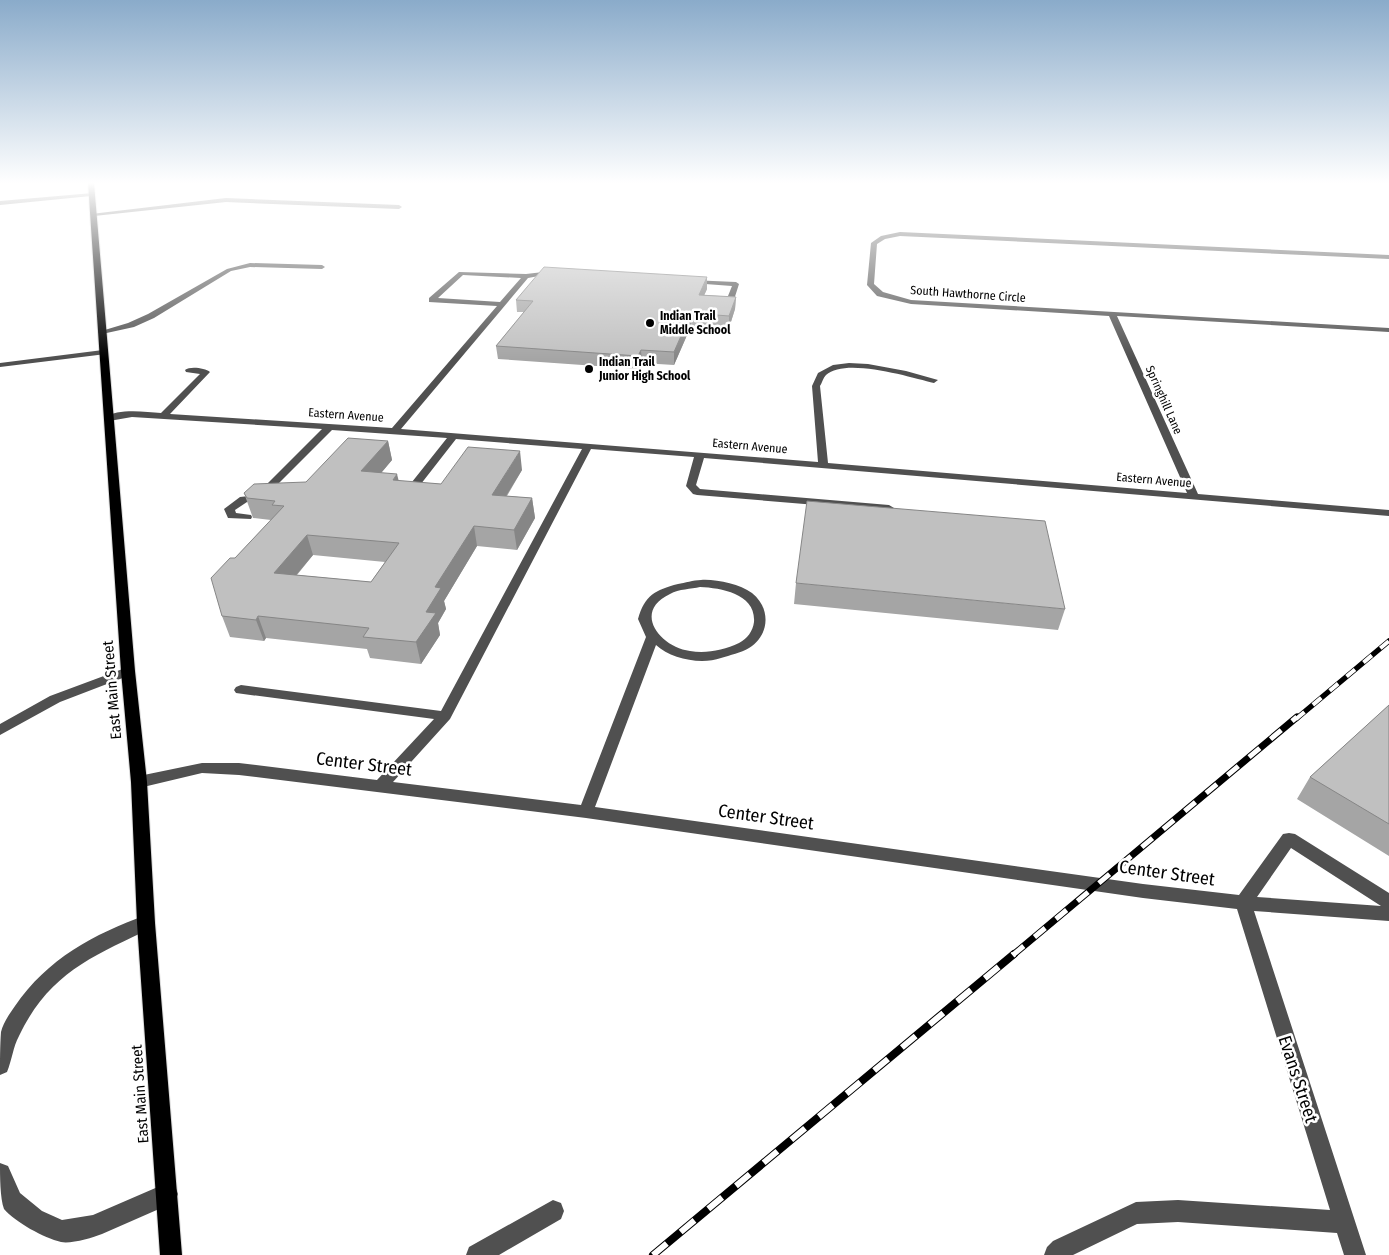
<svg xmlns="http://www.w3.org/2000/svg" width="1389" height="1255" font-family="'Fira Sans Condensed',sans-serif">
	<style>
		.lines { fill: none; stroke-linecap: round; stroke-linejoin: round }
		.major-casing { stroke: #dbdbdb; stroke-width: 2 }
		.minor { fill: #505050; fill-rule: evenodd }
		.major { fill: #000; fill-rule: evenodd }
		.rail-far2-casing { stroke: #000; stroke-width: 5.5 }
		.rail-far1-casing { stroke: #000; stroke-width: 7 }
		.rail-casing { stroke: #000; stroke-width: 8 }
		.rail-far2 { stroke: #fff; stroke-width: 4; stroke-dasharray: 11; stroke-linecap: butt }
		.rail-far1 { stroke: #fff; stroke-width: 5; stroke-dasharray: 14; stroke-linecap: butt }
		.rail { stroke: #fff; stroke-width: 6; stroke-dasharray: 18; stroke-linecap: butt }
		.wall { fill: #a5a5a5; fill-rule: evenodd }
		.shaded-wall { fill: #868686 }
		.building { fill: #c0c0c0; stroke: #868686; fill-rule: evenodd }
		.poi-dot { fill: #000; stroke: #fff; stroke-width: 2 }
		.labels { text-anchor: middle; stroke-width: 5; stroke-linejoin: round; paint-order: stroke }
		.far-street-label { font-size: 12px; fill: #000; stroke: #fff }
		.far-poi-label { font-size: 12px; font-weight: bold; fill: #000; stroke: #fff; text-anchor: start }
		.street-label { font-size: 15px; fill: #000; stroke: #fff }
		.near-street-label { font-size: 18px; fill: #000; stroke: #fff }
	</style>
	<rect width="100%" height="100%" fill="#fff"/>
	<g class="lines">
		<defs>
			<path id="major" d="M88,183H94L135,671L147,782L155,923L182,1255H160L137,923L131,782L121,671Z"/>
		</defs>
		<!-- major casing -->
		<use href="#major" class="major-casing"/>
		<!-- minor -->
		<path class="minor" d="M93,193L91,196L0,205V201Z
			M226,198L399,205L402,207L399,209L226,202L94,216L91,214Z
			M900,232L1389,255V259L900,236L885,239L877,244L874,284L883,292L911,300L1389,328V332L1117,316L1198,494L1389,510V516L704,458L696,485L700,489L889,505L894,508L889,511L697,495L693,494L686,486L694,457L591,449L450,719L393,782L581,805L646,637L638,619C645,595 655,590 678,584C685,583 693,580 701,580C716,579 739,584 752,593C771,608 770,635 749,648C741,653 730,655 721,658C701,665 671,659 656,645L595,807L1143,884L1239,895L1283,834L1289,833L1295,834L1389,893V921L1254,911L1366,1255H1344L1337,1233L1178,1222L1137,1224L1073,1255H1044L1047,1247L1053,1241L1136,1202L1178,1200L1330,1210L1237,909L1143,898L586,818L239,775L202,773L139,788L134,786L131,782L134,778L139,776L202,763H239L377,780L434,719L236,693L234,690L236,687L241,685L441,711L582,449L456,439L417,489L413,490L408,487L447,438L332,430L265,497V500L247,502L235,510L236,513L251,515L252,517L251,519L228,518L224,509L240,497L259,495V492L322,429L132,417L109,421L104,418C118,408 144,412 161,413L200,374L186,372L185,370C190,366 205,368 210,372L170,414L392,428L497,306L429,302V298L459,272L526,274L552,271L555,273L528,278L401,429L818,462L812,386L818,373L833,365L849,363L868,364L906,371L938,380L934,383C910,377 845,357 826,375C823,378 822,383 820,386L828,463L1187,493L1109,316L911,304L877,296L867,285L871,243L881,236ZM463,275L521,278L500,302L438,298ZM700,587C722,588 756,594 754,622C753,631 747,639 739,643C724,650 706,654 690,651C660,647 632,612 670,594C679,589 691,589 700,587ZM1291,848L1381,906L1257,897Z
			M250,263L322,265L325,267L322,269L250,267L231,271L154,318L134,327L102,334L98,332L128,323L148,314L227,269Z
			M690,280L736,282L739,284L732,306L728,308L724,306L732,286L692,283L690,282Z
			M103,350L107,352L106,354L0,367V363Z
			M128,667L135,671L133,674L60,702L0,735V724L50,696Z
			M146,915L152,918L155,923L152,928C93,956 49,973 19,1036C13,1047 12,1060 7,1072L0,1075C0,1062 0,1045 1,1032C3,1023 10,1013 15,1006C47,959 94,934 146,915Z
			M0,1163L8,1166L20,1193L42,1211L62,1220L93,1215L167,1183L175,1186L178,1194L175,1202L102,1234C92,1238 71,1244 61,1242C44,1238 15,1222 4,1209C0,1198 0,1176 0,1163Z
			M553,1200L561,1203L564,1211L561,1219L499,1255H466L469,1247Z"/>
		<!-- major -->
		<use href="#major" class="major"/>
		<defs>
			<path id="rail-far2" d="M1296,719L1389,641"/>
			<path id="rail-far1" d="M1013,955L1297,717"/>
			<path id="rail" d="M653,1255L1014,954"/>
		</defs>
		<!-- rail-far2 casing -->
		<use href="#rail-far2" class="rail-far2-casing"/>
		<!-- rail-far1 casing -->
		<use href="#rail-far1" class="rail-far1-casing"/>
		<!-- rail casing -->
		<use href="#rail" class="rail-casing"/>
		<!-- rail-far2 -->
		<use href="#rail-far2" class="rail-far2"/>
		<!-- rail-far1 -->
		<use href="#rail-far1" class="rail-far1"/>
		<!-- rail -->
		<use href="#rail" class="rail"/>
	</g>
	<!-- wall -->
	<path class="wall" d="M707,277V289L704,295L736,297L735,309L729,328L691,326L674,365L642,363L639,369L498,359L496,346L524,312H517L516,300Z
		M388,441L392,460L381,473L399,481L441,484L522,470L507,496L532,498L535,518L517,550L477,546L444,601L446,609L438,623L440,635L421,664L370,658L367,649L266,638L264,641L230,637L222,616L235,558L271,520L253,518L244,493L306,482ZM313,555L385,562L371,582L297,575Z
		M796,583L1065,609L1058,630L794,604Z
		M1389,705V856L1297,799L1310,777Z"/>
	<!-- shaded-wall -->
	<path class="shaded-wall" d="M707,277V289L699,307V295Z
		M736,297L735,309L729,328V316Z
		M691,313V326L674,365V352Z
		M641,350L642,363L639,369L638,356Z
		M388,441L392,460L366,491L361,471Z
		M520,451L522,470L495,514L492,495Z
		M397,474L402,494L393,480Z
		M532,498L535,518L517,550L514,530Z
		M474,526L477,546L444,601L446,609L438,623L440,635L421,664L416,642L435,587Z
		M307,535L313,555L281,593L274,573Z
		M258,616L266,638L264,641L256,620Z"/>
	<!-- building -->
	<path class="building" d="M544,267L707,277L699,295L736,297L729,316L691,313L674,352L641,350L638,356L496,346L533,301L516,300Z
		M348,438L388,441L361,471L397,474L393,480L441,484L468,447L520,451L492,495L532,498L514,530L474,526L435,587L441,588L426,612L436,613L416,642L363,637L369,628L258,616L256,620L222,616L211,578L230,558H235L284,506L272,505L275,501L247,498L244,493L254,484L306,482ZM307,535L399,543L371,582L274,573Z
		M807,501L1045,521L1065,609L796,583Z
		M1389,705V824L1310,777Z"/>
	<!-- sky -->
	<linearGradient id="sky" x2="0" y2="1"><stop stop-color="#8aabca"/><stop offset="0.51" stop-color="#fff"/><stop offset="1" stop-color="#fff" stop-opacity="0"/></linearGradient>
	<rect width="1389" height="359" fill="url(#sky)"/>
	<!-- markers -->
	<g class="poi-dot">
		<circle cx="650" cy="323" r="5"/>
		<circle cx="589" cy="369" r="5"/>
	</g>
	<g class="labels">
		<!-- far-street labels -->
		<g class="far-street-label">
			<text transform="translate(968 294) rotate(4)" y="4">South Hawthorne Circle</text>
			<text transform="translate(1164 400) rotate(66)" y="4">Springhill Lane</text>
			<text transform="translate(346 415) rotate(4)" y="4">Eastern Avenue</text>
			<text transform="translate(750 446) rotate(5)" y="4">Eastern Avenue</text>
			<text transform="translate(1154 480) rotate(5)" y="4">Eastern Avenue</text>
		</g>
		<!-- far-poi labels -->
		<g class="far-poi-label">
			<text x="660" y="320">Indian Trail<tspan x="660" dy="14">Middle School</tspan></text>
			<text x="599" y="366">Indian Trail<tspan x="599" dy="14">Junior High School</tspan></text>
		</g>
		<!-- street labels -->
		<g class="street-label">
			<text transform="translate(112 690) rotate(-95)" y="5">East Main Street</text>
			<text transform="translate(140 1094) rotate(-94)" y="5">East Main Street</text>
		</g>
		<!-- near-street labels -->
		<g class="near-street-label">
			<text transform="translate(364 764) rotate(7)" y="6">Center Street</text>
			<text transform="translate(766 817) rotate(8)" y="6">Center Street</text>
			<text transform="translate(1167 873) rotate(8)" y="6">Center Street</text>
			<text transform="translate(1298 1079) rotate(72)" y="6">Evans Street</text>
		</g>
	</g>
</svg>
